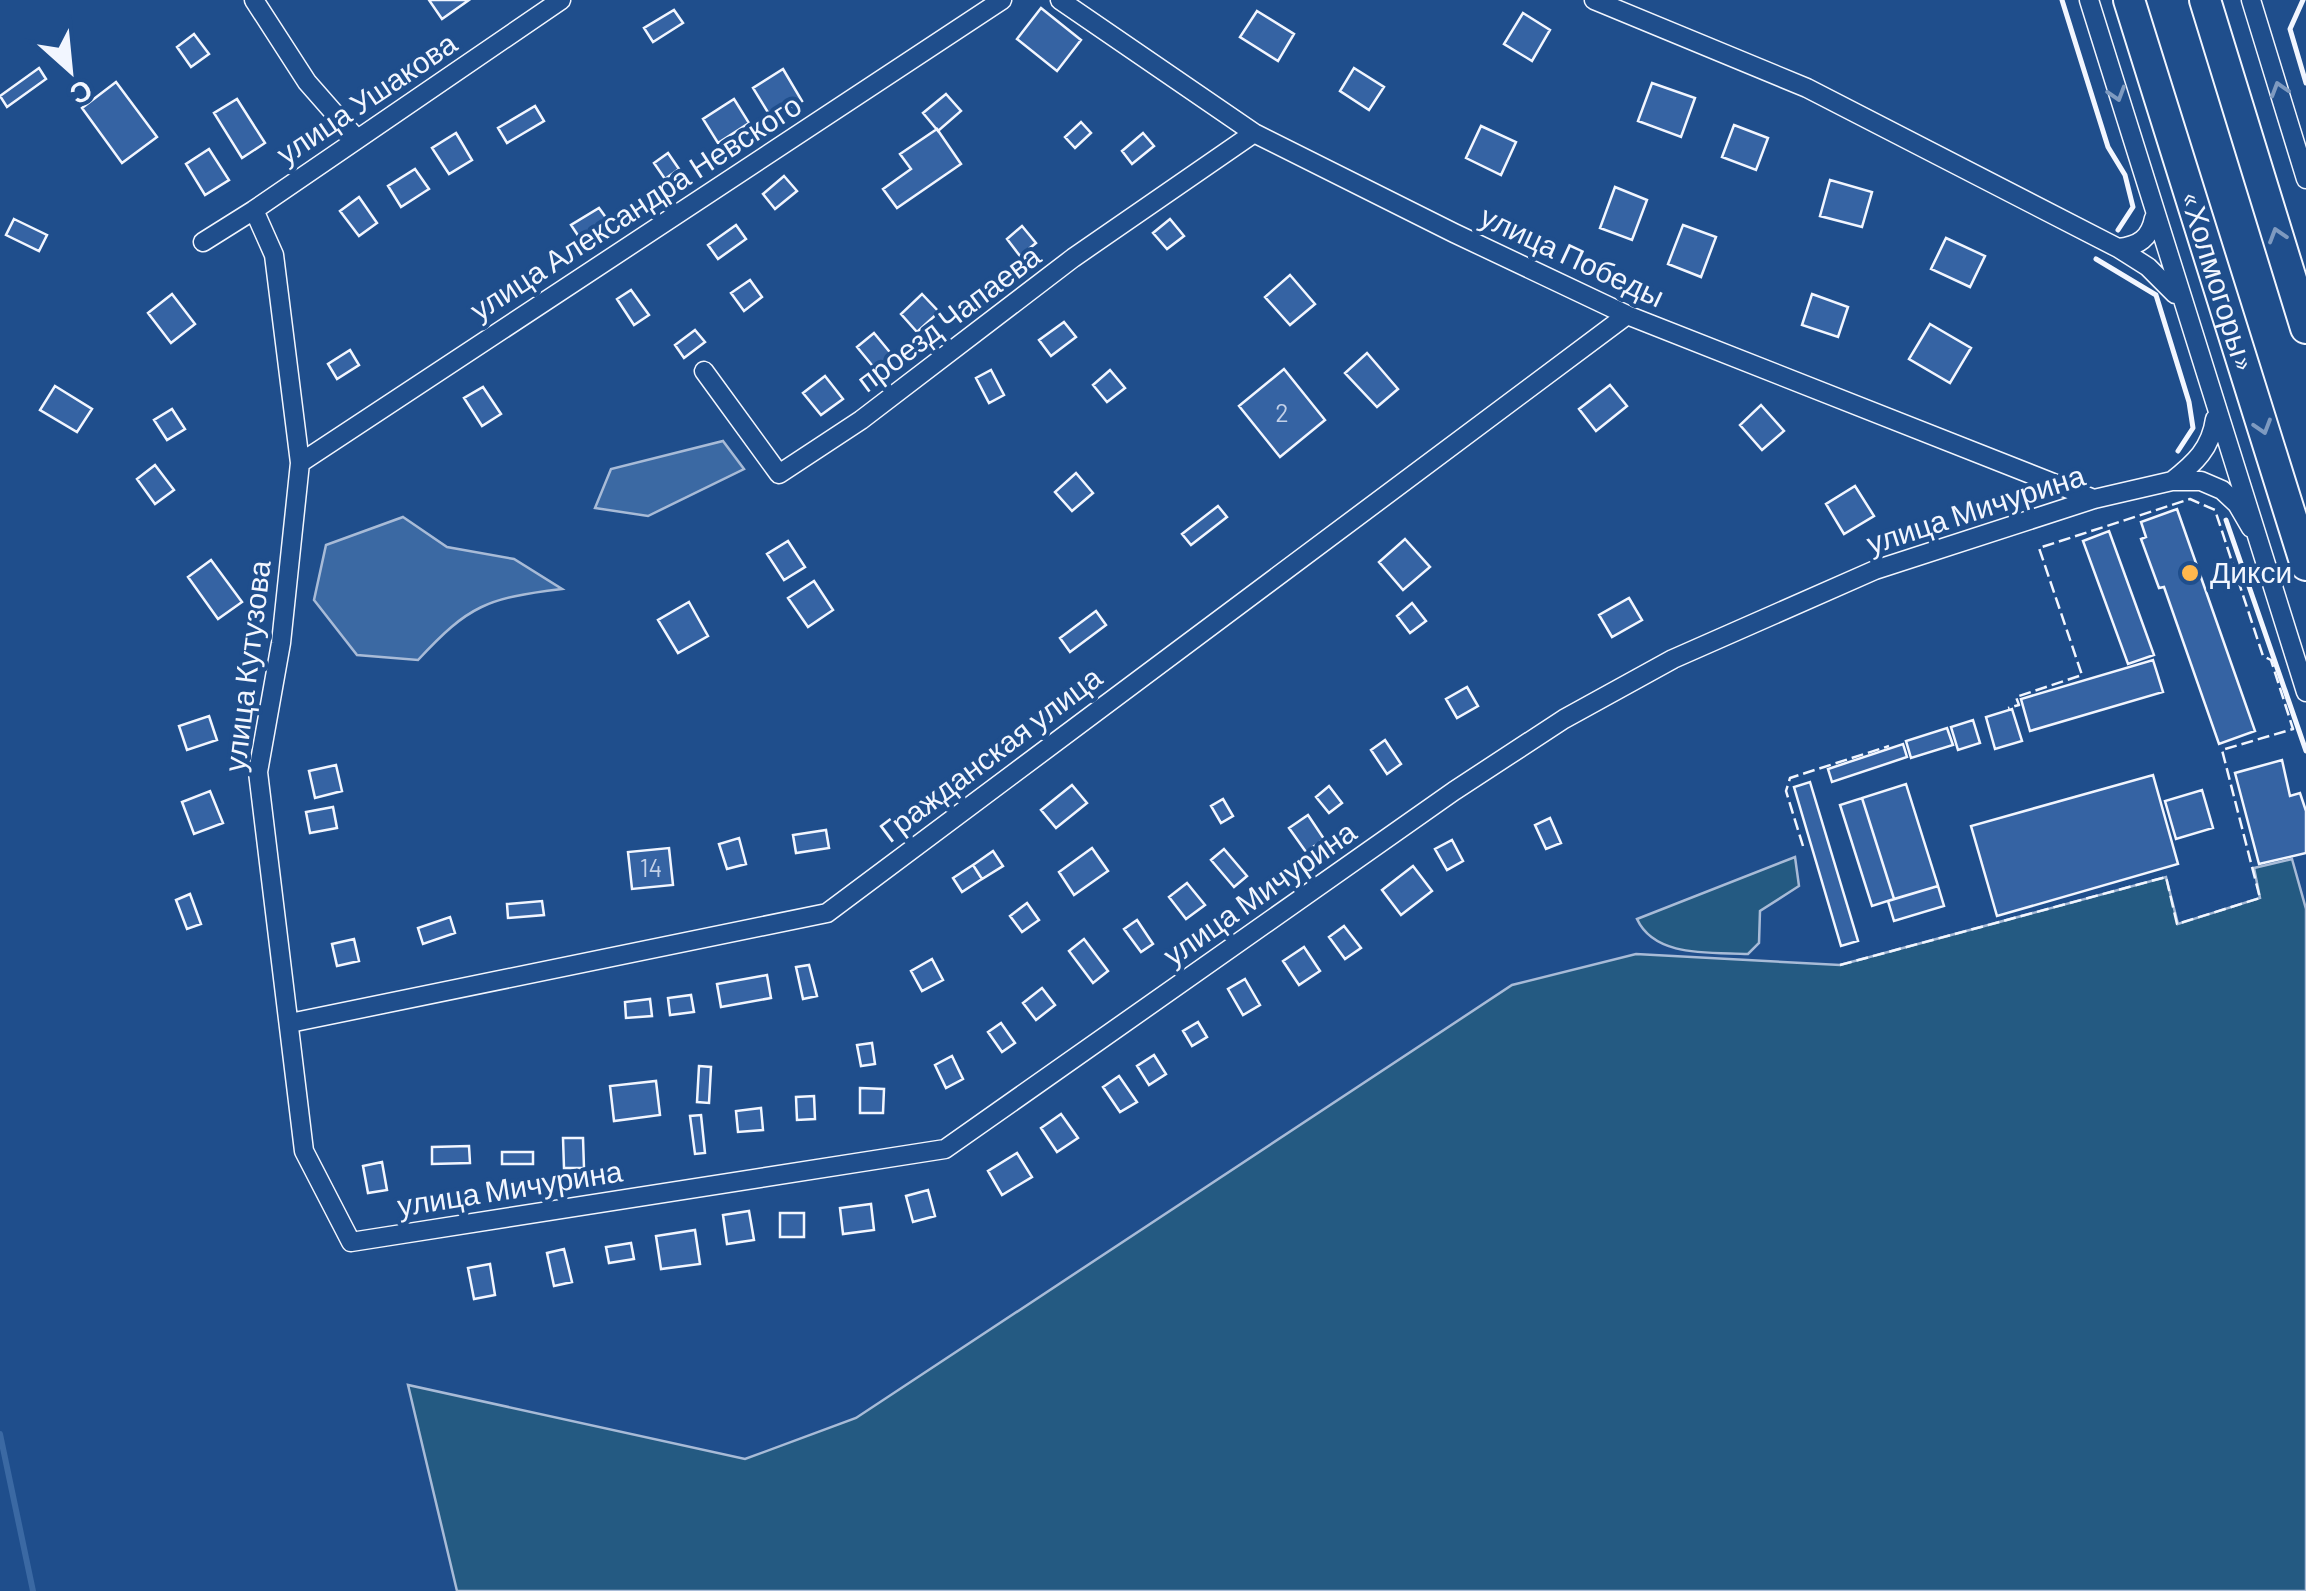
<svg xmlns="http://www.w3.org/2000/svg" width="2306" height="1591" font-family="Barlow,sans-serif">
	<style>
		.green { fill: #245a82; stroke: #a8bbd7; stroke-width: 2.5 }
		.water { fill: #3b69a3; stroke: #a8bbd7; stroke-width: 2.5 }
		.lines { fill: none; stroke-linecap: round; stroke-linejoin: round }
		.stream { stroke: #3b69a3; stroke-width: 6 }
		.building { fill: #3563a3; stroke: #f2f6ff; stroke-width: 2.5 }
		.minor-casing { stroke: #f2f6ff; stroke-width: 21 }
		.trunk-casing { stroke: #f2f6ff; stroke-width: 34 }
		.minor { stroke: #1f4e8c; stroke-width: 18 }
		.trunk { stroke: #1f4e8c; stroke-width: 30 }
		.fence { stroke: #f2f6ff; stroke-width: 2.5; stroke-dasharray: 12 5; stroke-linecap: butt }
		.wall { stroke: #f2f6ff; stroke-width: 5 }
		.oneway { stroke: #7e9ac0 }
		.poi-dot { fill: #ffb74d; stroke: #1f4e8c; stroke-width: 4 }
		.labels { text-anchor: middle; stroke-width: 8; stroke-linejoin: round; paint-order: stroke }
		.number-label { font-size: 25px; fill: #c3d1e8 }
		.street-label { font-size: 30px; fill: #f2f6ff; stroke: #1f4e8c }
		.poi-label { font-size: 30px; fill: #f2f6ff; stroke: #1f4e8c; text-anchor: start }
	</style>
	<rect width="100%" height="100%" fill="#1f4e8c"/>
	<!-- green -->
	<path class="green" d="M1795,857L1799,886L1760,911L1759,943L1748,954C1711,952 1655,958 1637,919Z
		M2292,859L2306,909V1591H457L408,1385L745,1459L856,1418L1512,985L1636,954L1840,965L2166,877L2178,924L2260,898L2254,868Z"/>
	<!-- water -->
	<path class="water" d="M723,441L744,469L648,516L595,508L611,469Z
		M403,517L447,547L514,559L562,589C487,598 469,605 418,660L357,655L314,600L326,545Z"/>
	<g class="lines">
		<!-- stream -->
		<path class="stream" d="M0,1434L33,1591"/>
	</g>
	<!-- building -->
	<path class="building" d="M429,0H469L442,19Z
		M1041,8L1081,40L1057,71L1017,39Z
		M674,10L683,23L653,42L644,28Z
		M1257,11L1294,34L1278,61L1240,37Z
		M1523,13L1550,30L1532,61L1504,44Z
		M194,34L209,54L191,67L177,47Z
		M39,68L46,79L7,107L0,96Z
		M1354,68L1384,87L1369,110L1340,91Z
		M783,69L802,101L772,119L753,88Z
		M116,82L157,137L122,163L82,108Z
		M1652,83L1695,98L1681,137L1638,121Z
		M946,94L961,111L938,131L923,113Z
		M237,99L265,143L242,158L214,113Z
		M734,99L749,123L718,143L703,119Z
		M535,106L544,121L507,143L498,128Z
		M1081,122L1091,133L1075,148L1065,137Z
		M1734,125L1768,138L1756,170L1722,157Z
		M1481,126L1516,142L1501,175L1466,158Z
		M937,129L961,164L897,208L883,189L911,169L900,154Z
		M456,133L472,160L449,174L432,148Z
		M1143,133L1154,146L1132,164L1122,151Z
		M209,149L229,180L205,195L186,164Z
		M668,153L679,169L665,179L654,163Z
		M415,169L429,189L401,207L388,186Z
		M784,176L797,191L775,209L763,194Z
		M1830,180L1872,192L1862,227L1820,216Z
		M1615,187L1647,200L1632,240L1600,228Z
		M359,197L377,223L359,236L340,211Z
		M599,208L607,219L579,237L571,225Z
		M14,219L47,235L39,251L6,235Z
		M1170,219L1184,236L1167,249L1153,233Z
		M736,225L746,239L718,259L708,245Z
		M1683,225L1716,237L1701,277L1668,264Z
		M1022,226L1036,243L1020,256L1007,239Z
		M1946,238L1985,256L1970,287L1931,269Z
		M1290,275L1315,304L1290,325L1265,297Z
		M750,280L762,297L744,311L731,293Z
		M631,290L649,315L634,325L617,299Z
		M172,294L195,324L171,343L148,313Z
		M922,294L939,312L917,332L901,314Z
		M1812,294L1848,307L1838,337L1802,325Z
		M1064,322L1076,337L1051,356L1039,340Z
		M1930,324L1971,348L1950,383L1909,359Z
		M695,330L705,342L684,358L675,345Z
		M874,333L893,356L876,370L857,347Z
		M350,350L359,365L337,379L328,364Z
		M1367,353L1398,389L1377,407L1345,373Z
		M1284,369L1325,420L1280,457L1239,406Z
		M991,370L1004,395L989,403L976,378Z
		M1110,370L1125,388L1107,402L1093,385Z
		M825,376L843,399L821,415L803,393Z
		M1610,385L1627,406L1596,431L1579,409Z
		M55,386L92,409L77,432L40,410Z
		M483,387L501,414L482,426L464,398Z
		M1761,405L1784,431L1762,450L1740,425Z
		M172,409L185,429L167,440L154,420Z
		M155,465L174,490L155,504L137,479Z
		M1076,473L1093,493L1072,511L1055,492Z
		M1855,486L1874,516L1844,534L1826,504Z
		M1218,506L1227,517L1191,545L1182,534Z
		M2177,509L2255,731L2219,744L2164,587L2159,588L2141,539L2146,537L2141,522Z
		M2109,531L2154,655L2128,664L2083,541Z
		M1405,539L1430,567L1403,590L1379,562Z
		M788,541L805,567L784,580L767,554Z
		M211,560L242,602L218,619L188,577Z
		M814,581L833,610L808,627L788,598Z
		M1629,598L1642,620L1612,637L1599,615Z
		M689,602L708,636L678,653L658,620Z
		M1412,603L1426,621L1410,633L1397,616Z
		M1096,611L1106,625L1070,652L1060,638Z
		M2153,660L2163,692L2030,731L2021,699Z
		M1467,687L1478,706L1457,718L1446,699Z
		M2012,709L2022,741L1995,749L1986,717Z
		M209,716L217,740L187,750L179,726Z
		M1973,720L1980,743L1958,750L1951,727Z
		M1947,728L1953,745L1911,758L1906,741Z
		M1385,740L1401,764L1387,774L1371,750Z
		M1903,744L1907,757L1832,782L1828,769Z
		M2282,760L2290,796L2300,793L2306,811V853L2259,864L2235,773Z
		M336,765L342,791L315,798L309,771Z
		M2153,775L2178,864L1997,916L1971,826Z
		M1810,782L1858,941L1841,946L1794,787Z
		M1906,784L1938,886L1894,899L1862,798Z
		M1072,785L1087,803L1056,828L1041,810Z
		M1329,786L1342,803L1329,813L1316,797Z
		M2202,790L2213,828L2176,839L2165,801Z
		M210,791L223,823L194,834L182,802Z
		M1862,798L1894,899L1872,906L1840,805Z
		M1223,799L1233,816L1221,823L1211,806Z
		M333,807L337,828L310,833L306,812Z
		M1308,815L1324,839L1306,852L1289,828Z
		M1550,818L1561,843L1546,849L1535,825Z
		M826,830L829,848L796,853L793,835Z
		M739,838L746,864L727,869L719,844Z
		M1452,840L1463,861L1447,870L1435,849Z
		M669,848L673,885L632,889L628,852Z
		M1092,848L1108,871L1074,895L1059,872Z
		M1224,849L1247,876L1234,887L1211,860Z
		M993,851L1003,866L982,879L973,865Z
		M973,865L982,879L962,892L953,878Z
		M1413,866L1432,891L1401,915L1382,890Z
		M1187,883L1205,905L1186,919L1169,897Z
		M1938,886L1944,906L1894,921L1888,901Z
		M190,894L201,924L187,929L176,900Z
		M542,901L544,915L508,918L507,904Z
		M1027,903L1039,920L1022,932L1010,916Z
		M450,917L455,933L423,944L418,928Z
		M1137,920L1153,944L1141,952L1124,929Z
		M1344,926L1361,948L1345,959L1329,937Z
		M354,939L359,961L337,966L332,944Z
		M1084,939L1108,971L1093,983L1069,951Z
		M1304,947L1320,971L1299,985L1283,961Z
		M932,959L943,980L922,991L911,971Z
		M809,965L817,996L803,999L796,967Z
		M767,975L771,998L721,1007L717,984Z
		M1245,979L1260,1005L1243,1015L1228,989Z
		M1042,988L1055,1005L1036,1020L1023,1003Z
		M691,995L694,1012L670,1015L668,998Z
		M650,999L652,1016L626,1018L625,1002Z
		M1198,1022L1207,1037L1192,1046L1183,1031Z
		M1001,1023L1015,1043L1002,1052L988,1032Z
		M872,1043L875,1064L861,1066L857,1045Z
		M1154,1055L1166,1074L1149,1085L1137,1066Z
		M952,1056L963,1079L946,1088L935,1065Z
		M699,1066L711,1067L709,1103L697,1102Z
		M1119,1076L1137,1102L1120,1112L1103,1087Z
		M656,1081L660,1115L614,1121L610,1086Z
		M860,1088L884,1089L883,1113H860Z
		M814,1096L815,1119L797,1120L796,1097Z
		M761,1108L763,1130L738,1132L736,1111Z
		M1061,1114L1078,1138L1057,1152L1041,1128Z
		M701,1115L705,1153L695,1154L690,1116Z
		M563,1138H583L584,1168H564Z
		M469,1146L470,1163L432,1164V1147Z
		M502,1152H533V1164H502Z
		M1017,1153L1032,1177L1002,1195L988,1171Z
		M382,1162L387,1190L368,1193L363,1166Z
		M928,1190L935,1216L913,1222L906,1196Z
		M871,1204L874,1230L843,1234L840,1208Z
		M749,1211L754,1240L727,1244L723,1215Z
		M780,1213H804V1237H780Z
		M695,1230L700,1264L661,1269L656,1236Z
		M631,1243L634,1259L609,1263L606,1247Z
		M564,1249L572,1282L554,1286L547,1253Z
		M490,1264L495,1295L474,1299L468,1268Z"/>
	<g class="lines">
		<defs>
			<path id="minor" d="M254,0L307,82L357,139
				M1060,0L1254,133L1454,233L1627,315L2094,499
				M1594,0L1807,88L2118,248L2148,267L2175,294
				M2089,0L2306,692
				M2251,0L2306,179
				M254,210L561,0
				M203,242L254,210L274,255L300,463L281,643L258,772L304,1151L351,1242L945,1149L1454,791L1564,719L1673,659L1875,570L2094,499L2172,481H2201L2222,490L2237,504L2251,528
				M2118,248C2139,246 2150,238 2154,218
				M704,371L779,474L861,420L1073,258L1254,133
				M300,463L1002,0
				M2172,481C2195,463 2211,448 2215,419
				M290,1023L827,913L1627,315"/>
			<g id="trunk">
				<path id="s1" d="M2129,0L2306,565"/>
				<path d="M2205,0L2306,328"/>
			</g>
		</defs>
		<!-- minor casing -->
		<use href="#minor" class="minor-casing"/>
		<!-- trunk casing -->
		<use href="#trunk" class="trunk-casing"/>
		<!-- minor -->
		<use href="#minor" class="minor"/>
		<!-- trunk -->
		<use href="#trunk" class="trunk"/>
		<!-- fence -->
		<path class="fence" d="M1803,846L1786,791L1790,778L1889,746
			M1840,965L2166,877L2177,924L2260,898L2222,750L2293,729L2271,660L2263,656L2215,510L2190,499L2039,548L2082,675L2016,697L2019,705L2008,708"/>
		<!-- wall -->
		<path class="wall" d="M2062,0L2108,147L2125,175L2133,207L2118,230
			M2303,0L2290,29L2306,83
			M2096,259L2156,295L2189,402L2193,428L2178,451
			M2226,520L2306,751"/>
	</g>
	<!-- one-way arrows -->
	<defs><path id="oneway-chevron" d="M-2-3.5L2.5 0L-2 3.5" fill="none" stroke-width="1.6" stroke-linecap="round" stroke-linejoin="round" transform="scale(2.5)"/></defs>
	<g class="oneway">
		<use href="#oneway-chevron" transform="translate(2279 89) rotate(-107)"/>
		<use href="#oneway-chevron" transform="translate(2117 94) rotate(73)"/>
		<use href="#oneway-chevron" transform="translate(2277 235) rotate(-107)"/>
		<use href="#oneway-chevron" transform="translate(2263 427) rotate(73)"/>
	</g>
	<!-- markers -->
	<circle class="poi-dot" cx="2190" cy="573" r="10"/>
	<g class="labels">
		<!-- number labels -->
		<g class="number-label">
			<text x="1282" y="422">2</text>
			<text x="651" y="877">14</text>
		</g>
		<!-- street labels -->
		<g class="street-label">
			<text transform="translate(367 99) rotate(-34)" y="10">улица Ушакова</text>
			<text transform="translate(636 208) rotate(-33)" y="10">улица Александра Невского</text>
			<text transform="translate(1572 257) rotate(25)" y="10">улица Победы</text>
			<text dy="10" stroke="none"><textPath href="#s1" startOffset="295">«Холмогоры»</textPath></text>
			<text transform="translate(949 319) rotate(-37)" y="10">проезд Чапаева</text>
			<text transform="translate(1976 510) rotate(-18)" y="10">улица Мичурина</text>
			<text transform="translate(248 666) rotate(-83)" y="10">улица Кутузова</text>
			<text transform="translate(991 755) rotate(-37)" y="10">Гражданская улица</text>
			<text transform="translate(1260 894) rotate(-35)" y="10">улица Мичурина</text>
			<text transform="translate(510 1189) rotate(-9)" y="10">улица Мичурина</text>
		</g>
		<!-- poi labels -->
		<g class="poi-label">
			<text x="2210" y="583">Дикси</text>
		</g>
	</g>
	<!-- north arrow -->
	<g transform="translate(70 70) rotate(153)" stroke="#1f4e8c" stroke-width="8" paint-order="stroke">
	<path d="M0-8L18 38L0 25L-18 38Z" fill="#f2f6ff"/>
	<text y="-15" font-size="28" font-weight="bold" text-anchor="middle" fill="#f2f6ff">С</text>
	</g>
</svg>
